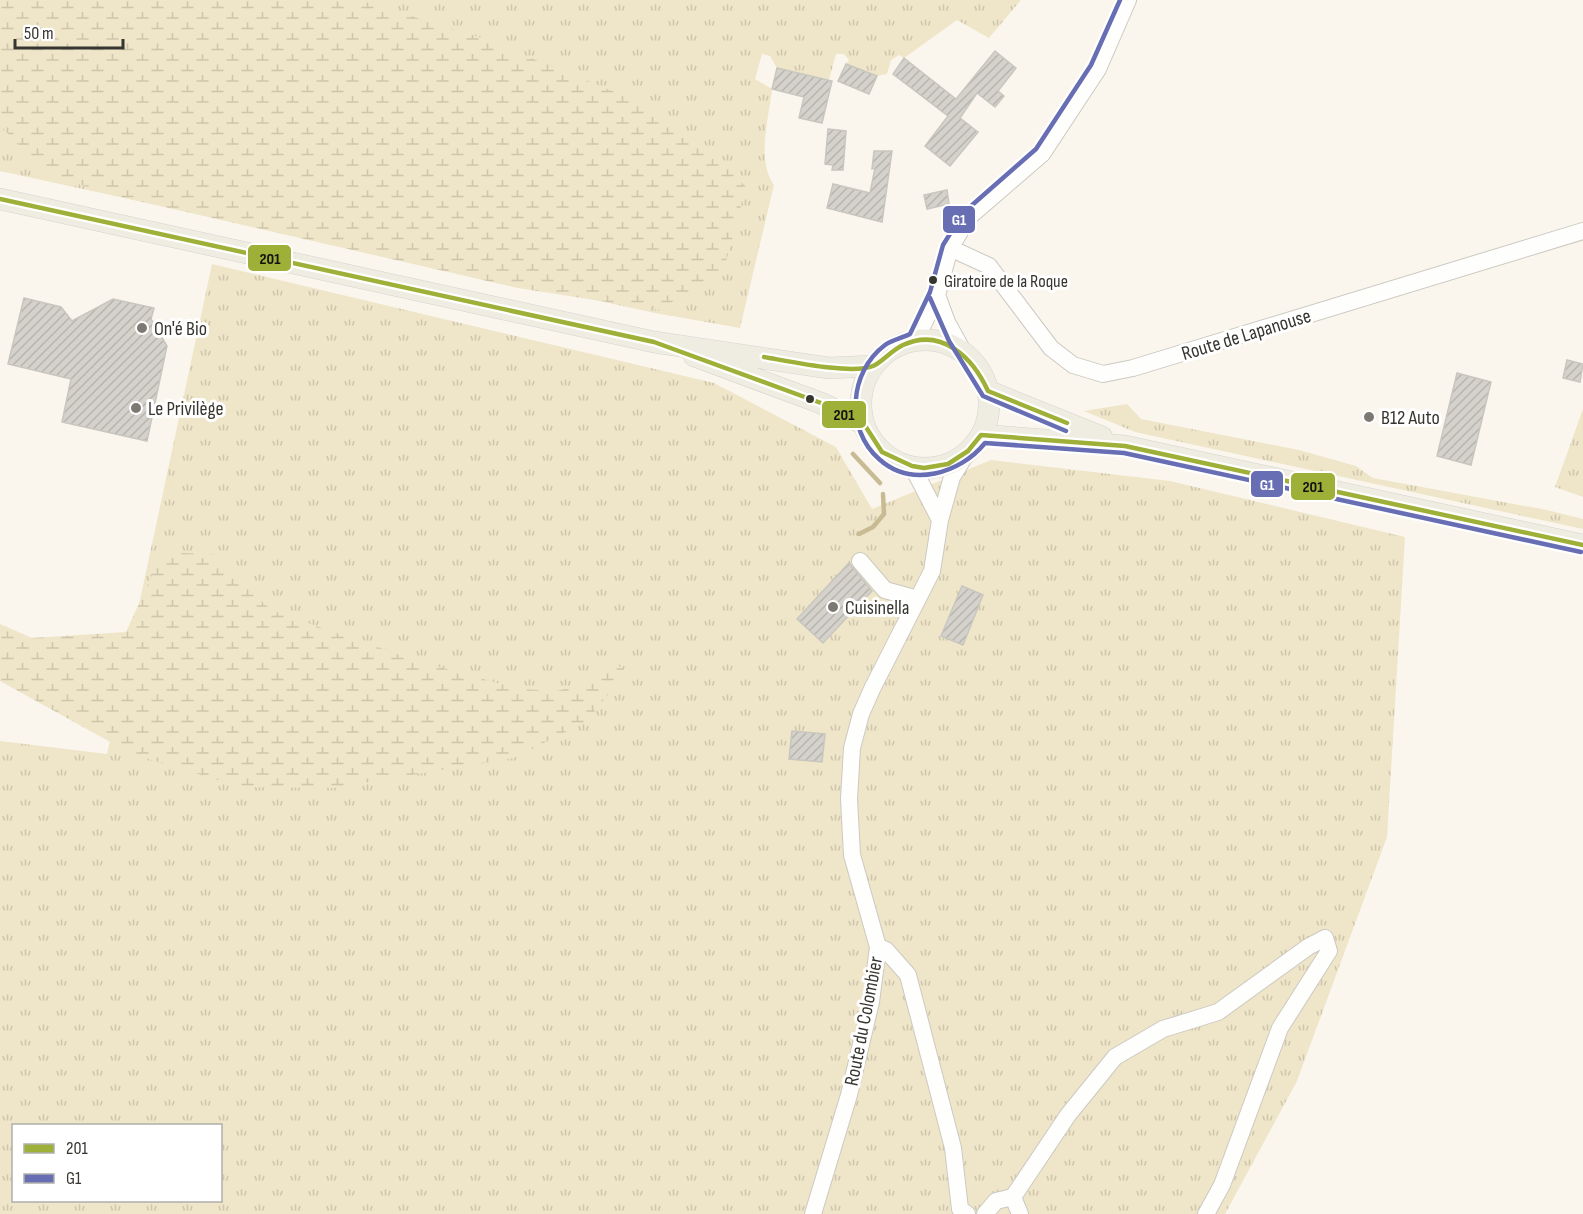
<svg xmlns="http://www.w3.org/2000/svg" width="1583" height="1214" font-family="'Sofia Sans Condensed',sans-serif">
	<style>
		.grass { fill: url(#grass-tufts); fill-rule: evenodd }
		.wetland { fill: url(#wetland-marsh) }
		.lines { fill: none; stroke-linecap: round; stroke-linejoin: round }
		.stream { stroke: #c8bb94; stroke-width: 4.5 }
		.building { fill: url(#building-hatch); stroke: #c8c6bf; stroke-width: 1.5 }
		.minor-casing { stroke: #ccc9c2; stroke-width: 18 }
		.major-casing { stroke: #d5d3cf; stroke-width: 22 }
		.minor { stroke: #fefefc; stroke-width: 16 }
		.major { stroke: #efece2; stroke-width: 21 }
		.bus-1-casing { stroke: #fff; stroke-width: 9 }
		.bus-2-casing { stroke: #fff; stroke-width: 9 }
		.bus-1 { stroke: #9eb037; stroke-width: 4.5 }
		.bus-2 { stroke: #686eb4; stroke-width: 4.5 }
		.bus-dot { fill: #37352f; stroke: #fff; stroke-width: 2 }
		.poi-dot { fill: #7b7972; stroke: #fff; stroke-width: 2 }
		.labels { text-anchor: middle; stroke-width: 6; stroke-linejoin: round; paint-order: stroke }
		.bus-label { font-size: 18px; fill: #37352f; stroke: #fff; text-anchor: start }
		.poi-label { font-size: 20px; fill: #37352f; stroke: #fff; text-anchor: start }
		.street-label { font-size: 20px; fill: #37352f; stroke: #fff }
		.line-badge { stroke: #fff; stroke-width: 2 }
		.badge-label { font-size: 16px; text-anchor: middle; font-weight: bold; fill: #fff }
		.pale-badge-label { font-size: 16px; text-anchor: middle; font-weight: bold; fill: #111 }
	</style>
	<defs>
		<pattern id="grass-tufts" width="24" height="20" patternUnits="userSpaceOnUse" patternTransform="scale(1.5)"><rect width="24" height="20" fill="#efe5c8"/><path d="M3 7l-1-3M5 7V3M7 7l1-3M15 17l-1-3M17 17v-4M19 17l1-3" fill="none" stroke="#cec5ac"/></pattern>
		<pattern id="wetland-marsh" width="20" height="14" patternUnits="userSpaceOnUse" patternTransform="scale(1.5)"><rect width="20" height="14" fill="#efe5c8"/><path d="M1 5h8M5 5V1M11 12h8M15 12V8" fill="none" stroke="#cec5ac"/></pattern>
		<pattern id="building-hatch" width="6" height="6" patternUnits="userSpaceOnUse" patternTransform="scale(1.5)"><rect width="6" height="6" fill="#d5d2cb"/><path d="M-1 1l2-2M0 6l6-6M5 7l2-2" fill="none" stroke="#b7b5af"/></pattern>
	</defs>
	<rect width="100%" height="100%" fill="#faf6ed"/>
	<!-- grass -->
	<path class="grass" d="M0,0H1021L989,38L957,20L904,58L899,55L891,60L887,74L877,76L846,64L849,60L844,54H836L829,80L777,68L770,56L762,54L755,79L772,89C769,118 756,160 774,185L740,328L655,313L0,171Z
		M212,264L714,383L836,447L872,509L991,460L1170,481L1405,537L1387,837L1297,1081L1225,1214H0V741L107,754ZM14,1126H220V1200H14Z
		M1127,404L1141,419L1299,450L1356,466L1373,478L1547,510L1583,519V529L1135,432L1084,411Z
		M1583,409V497L1555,487Z"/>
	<!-- wetland -->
	<path class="wetland" d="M0,0H359L479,37L625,96L708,147L746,187L724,269L659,310L518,288L112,195L43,172L0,125Z
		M182,553L214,554L246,588L273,611L421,662L519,689L557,691L591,682L612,660L626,672L587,721L514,758L334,788L241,787L132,754L0,681V624L32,638L126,632L157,564Z"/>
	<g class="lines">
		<!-- stream -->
		<path class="stream" d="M853,454L880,483
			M859,534L873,527L884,514L883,494"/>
	</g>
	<!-- building -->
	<path class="building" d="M995,51L1016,68L998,91L1004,96L995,107L977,93L960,118L978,132L950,166L925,146L948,116L893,74L904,58L956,99Z
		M846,64L877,76L869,94L838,81Z
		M777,68L832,81L822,123L799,118L804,97L772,89Z
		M828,129L846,131L843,170H832L833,165L825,164Z
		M874,151H892L882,222L827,208L833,184L870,193L875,168L872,169Z
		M947,190L949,204L927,209L924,195Z
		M24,298L61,307L72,321L113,299L154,308L151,319L167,346L147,441L62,422L71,379L8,364Z
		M1567,360L1583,364L1580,382L1563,378Z
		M1457,373L1491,382L1471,465L1437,456Z
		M849,563L872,591L823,643L797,619Z
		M962,586L983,595L963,645L941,636Z
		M792,731L825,734L822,762L789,759Z"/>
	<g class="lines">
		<defs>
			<path id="minor" d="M950,248L989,266L1051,348L1073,365L1103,374L1133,368L1583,231
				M937,295L947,322L964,353
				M916,340L937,295L950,248L969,217L1042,154L1098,69L1128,0
				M912,466L940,520
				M860,561L885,590L918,599
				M878,947L886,950L908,975L953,1148L960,1209L967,1214
				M1013,1197L1020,1214
				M813,1214L849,1095L871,1002L878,947L852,855L849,799L852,748L861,714L872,689L932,571L940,520L952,477L968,451
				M985,1214L996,1201L1013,1197L1068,1115L1115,1057L1163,1029L1218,1012L1308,947L1325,938L1329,951L1280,1028L1222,1185L1206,1214"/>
			<path id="major" d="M0,199L654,342L829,368L873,366
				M861 404a64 64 0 1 1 128 0a64 64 0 1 1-128 0Z
				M694,356L821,403L864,424
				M988,391L1102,437
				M981,435L1125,446L1583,545"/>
		</defs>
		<!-- minor casing -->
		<use href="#minor" class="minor-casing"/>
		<!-- major casing -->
		<use href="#major" class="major-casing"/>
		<!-- minor -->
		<use href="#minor" class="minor"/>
		<!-- major -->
		<use href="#major" class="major"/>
		<defs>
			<path id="bus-1" d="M0,199L654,342L821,403L864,424L882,452L912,466L924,468L948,464L968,451L981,435L1125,446L1583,545
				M764,357C788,361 852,375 873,366C882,362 892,350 903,345C942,327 973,358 988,391L1067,423"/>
			<path id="bus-2" d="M1120,0L1091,65L1036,149L963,213L943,245L930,292L910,334C902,338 892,340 885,345C849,372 845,429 879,459C911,488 960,474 985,443L1124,453L1581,552
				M930,298L949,341L983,396L1066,431"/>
		</defs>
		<!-- bus-1 casing -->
		<use href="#bus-1" class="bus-1-casing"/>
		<!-- bus-2 casing -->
		<use href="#bus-2" class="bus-2-casing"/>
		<!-- bus-1 -->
		<use href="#bus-1" class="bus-1"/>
		<!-- bus-2 -->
		<use href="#bus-2" class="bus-2"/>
	</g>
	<!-- markers -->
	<g class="bus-dot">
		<circle cx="933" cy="280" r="5"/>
		<circle cx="810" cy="399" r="5"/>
	</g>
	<g class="poi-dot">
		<circle cx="142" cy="328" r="6"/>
		<circle cx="136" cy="408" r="6"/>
		<circle cx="1369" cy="417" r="6"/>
		<circle cx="833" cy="607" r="6"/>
	</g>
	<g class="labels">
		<!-- bus labels -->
		<g class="bus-label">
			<text x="944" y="287">Giratoire de la Roque</text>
		</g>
		<!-- poi labels -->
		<g class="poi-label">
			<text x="154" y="335">On'é Bio</text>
			<text x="148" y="415">Le Privilège</text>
			<text x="1381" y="424">B12 Auto</text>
			<text x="845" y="614">Cuisinella</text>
		</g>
		<!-- street labels -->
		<g class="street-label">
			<text transform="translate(1246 334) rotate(-17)" y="7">Route de Lapanouse</text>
			<text transform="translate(863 1021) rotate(-79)" y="7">Route du Colombier</text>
		</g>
	</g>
	<g class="line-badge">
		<rect x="942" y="205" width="34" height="29" rx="6" fill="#686eb4"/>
		<rect x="247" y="244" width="45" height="28" rx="6" fill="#9eb037"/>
		<rect x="821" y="400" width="46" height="29" rx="6" fill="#9eb037"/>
		<rect x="1250" y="470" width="34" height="28" rx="6" fill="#686eb4"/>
		<rect x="1290" y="472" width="46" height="29" rx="6" fill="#9eb037"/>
	</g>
	<g class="badge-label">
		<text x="959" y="225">G1</text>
		<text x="1267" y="490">G1</text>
	</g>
	<g class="pale-badge-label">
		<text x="270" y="264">201</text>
		<text x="844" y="420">201</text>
		<text x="1313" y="492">201</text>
	</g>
	<!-- legend -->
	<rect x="12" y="1124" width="210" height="78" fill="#ffffff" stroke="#afaeac" stroke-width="1.5"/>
	<rect x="24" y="1144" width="30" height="9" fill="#9eb037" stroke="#afaeac" stroke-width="1.5"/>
	<text x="66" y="1154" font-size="18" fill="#37352f">201</text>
	<rect x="24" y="1174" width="30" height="9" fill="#686eb4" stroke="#afaeac" stroke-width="1.5"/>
	<text x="66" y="1184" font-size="18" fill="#37352f">G1</text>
	<!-- scale -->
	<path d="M15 39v9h108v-9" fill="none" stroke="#37352f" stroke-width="3"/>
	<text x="24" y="39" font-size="18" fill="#37352f" stroke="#ffffff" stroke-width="4.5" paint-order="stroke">50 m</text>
</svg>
